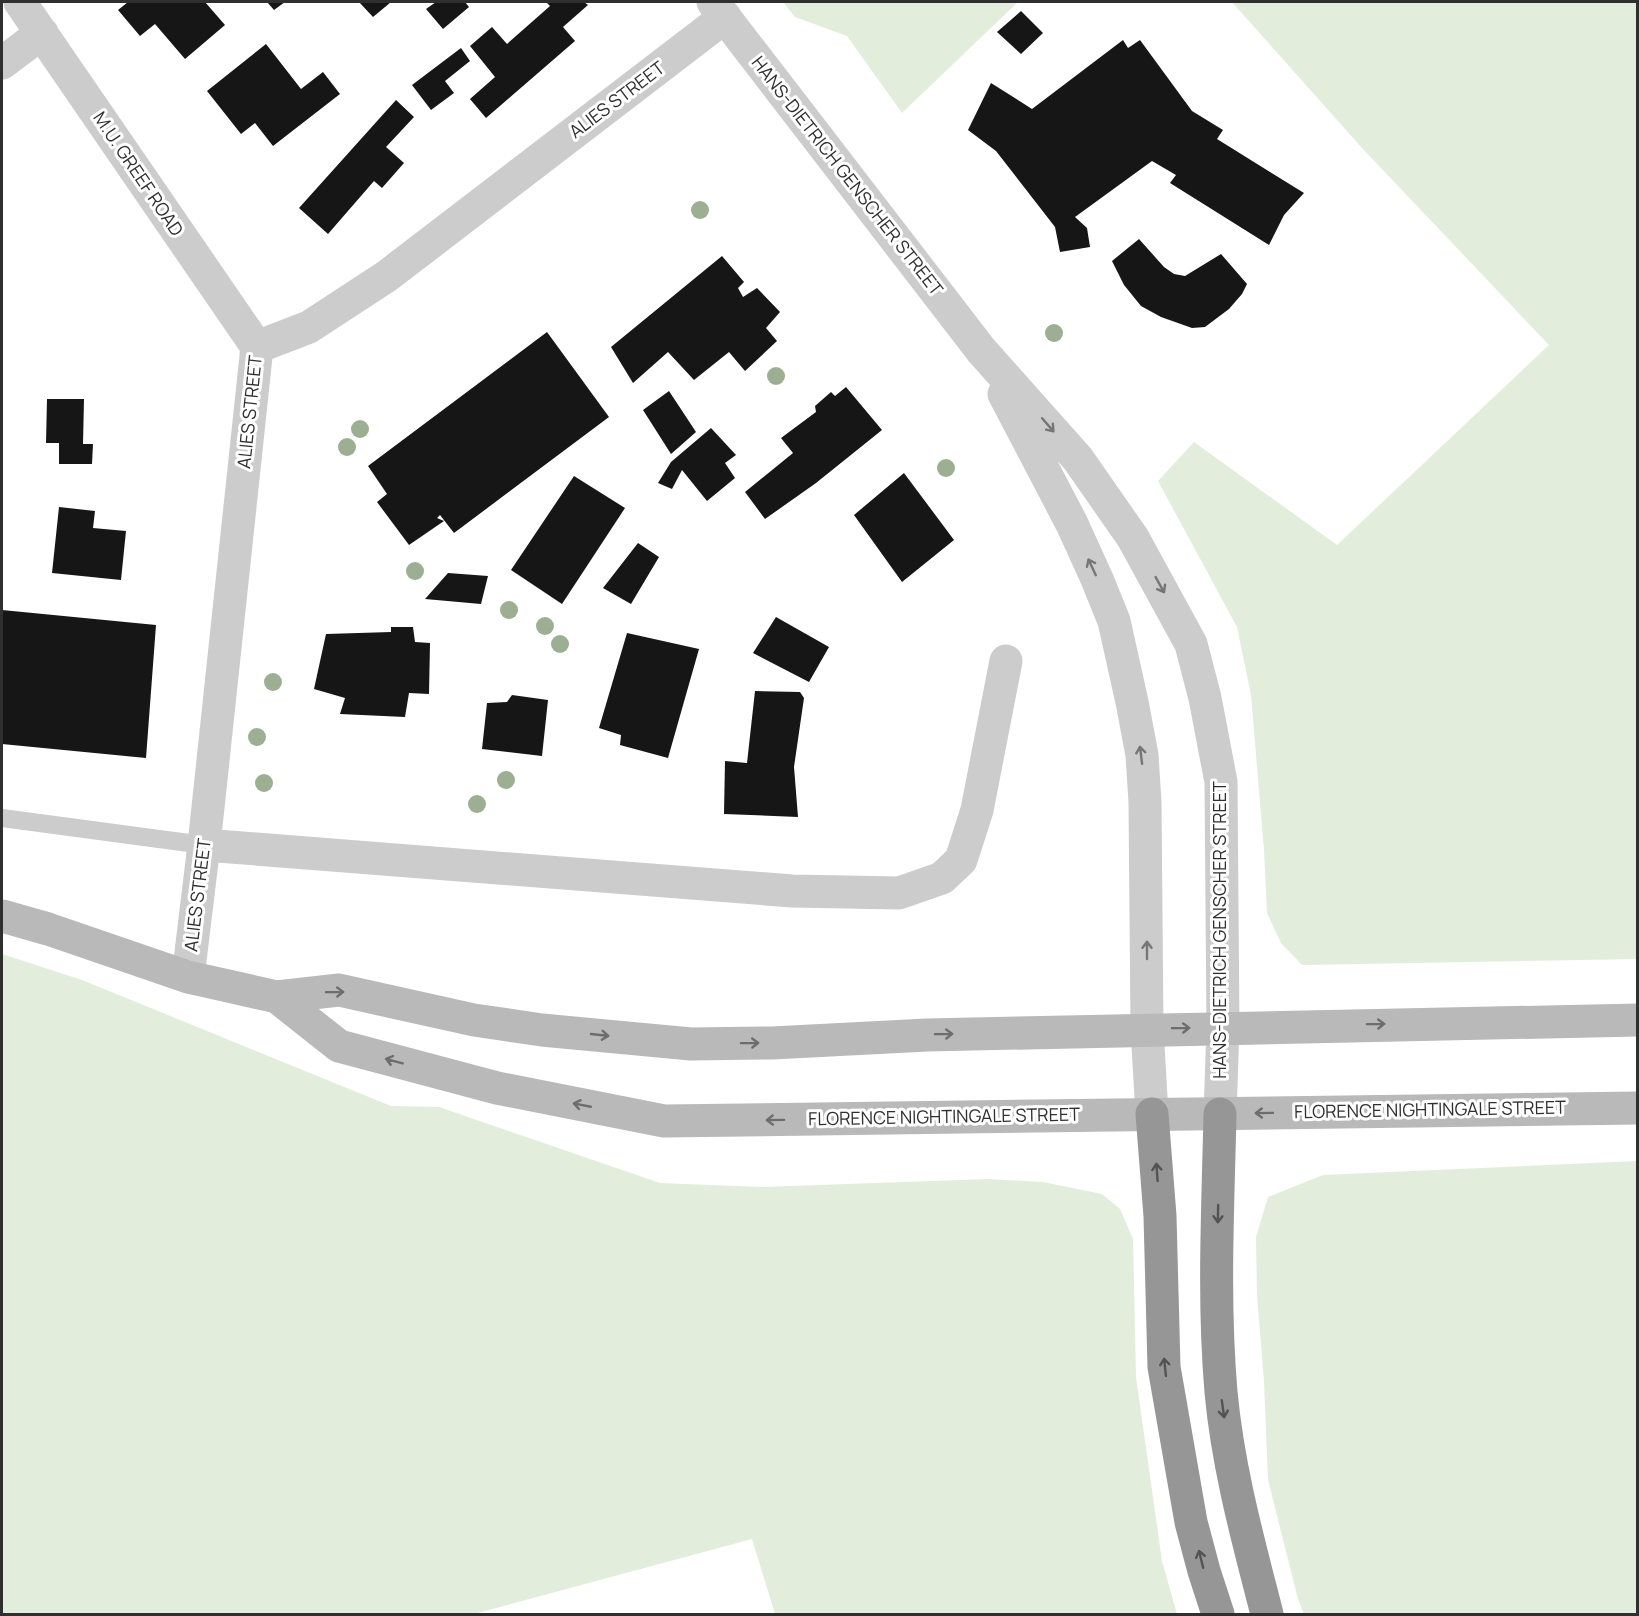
<svg xmlns="http://www.w3.org/2000/svg" width="1639" height="1616" font-family="Manrope,sans-serif">
	<style>
		.green { fill: #e3eddc }
		.building { fill: #161616 }
		.lines { fill: none; stroke-linecap: round; stroke-linejoin: round }
		.service { stroke: #ccc; stroke-width: 18 }
		.minor { stroke: #ccc; stroke-width: 33 }
		.tertiary { stroke: #ccc; stroke-width: 33 }
		.secondary { stroke: #b9b9b9; stroke-width: 33 }
		.motorway { stroke: #969696; stroke-width: 33 }
		.tree { fill: #9daf93 }
		.oneway { stroke: #767676 }
		.oneway2 { stroke: #6d6d6d }
		.oneway3 { stroke: #535353 }
		.labels { text-anchor: middle; stroke-width: 6; stroke-linejoin: round; paint-order: stroke }
		.street-label { font-size: 18px; fill: #2f2f2f; stroke: #fff }
	</style>
	<rect width="100%" height="100%" fill="#fff"/>
	<!-- green -->
	<path class="green" d="M783,2H1018L902,113L847,36L795,17Z
		M1232,2H1637V959L1302,965L1281,943L1267,913L1264,850L1251,695L1237,627L1158,481L1194,442L1337,545L1549,345L1362,148Z
		M2,954L82,980L391,1106L439,1107L660,1183L761,1187L988,1179L1043,1182L1102,1194L1120,1209L1133,1239L1136,1377L1162,1561L1177,1614H775L752,1539L474,1614H2Z
		M1637,1161V1614H1304L1298,1599L1268,1480L1264,1381L1257,1295L1256,1237L1268,1197L1323,1175Z"/>
	<!-- building -->
	<path class="building" d="M128,2H205L225,25L185,59L155,24L140,36L118,10Z
		M267,2H285L274,10Z
		M359,2H391L373,17Z
		M436,2H465L469,7L443,29L426,9Z
		M546,2H584L588,5L563,27L575,41L486,118L470,99L495,77L470,46L492,27L507,44L550,6Z
		M1021,11L1043,33L1021,54L997,32Z
		M1123,40L1128,48L1140,40L1192,111L1223,130L1217,139L1304,193L1284,215L1269,245L1170,183L1176,175L1152,161L1075,217L1087,228L1090,247L1060,252L1055,227L996,151L968,130L991,83L1032,109Z
		M266,44L301,89L323,72L340,94L273,146L255,123L241,134L207,91Z
		M461,48L470,61L445,81L454,93L431,110L412,85Z
		M396,100L414,117L386,147L404,163L382,188L374,181L328,234L299,208Z
		M1139,239L1164,267L1174,274L1185,276L1221,254L1247,284L1242,294L1229,309L1205,327L1192,328L1161,317L1141,306L1124,285L1112,261Z
		M722,256L744,282L738,288L743,297L757,288L780,312L766,328L777,341L745,371L729,352L694,380L668,352L633,383L611,347Z
		M547,332L609,417L454,533L440,515L437,518L444,521L409,545L377,502L387,494L368,466Z
		M846,387L882,430L816,483L765,519L745,492L793,453L781,438L816,412L815,406L831,392L835,396Z
		M669,391L696,432L671,454L643,410Z
		M47,399H84L83,444H93L92,464H59V443H46Z
		M711,428L736,455L725,463L735,478L707,501L682,470L672,489L658,483L671,462Z
		M904,473L954,540L902,582L854,515Z
		M574,476L625,508L562,604L511,570Z
		M59,507L95,511L93,528L126,531L121,580L52,573Z
		M638,543L659,557L631,604L603,588Z
		M448,573L488,576L481,604L425,599Z
		M2,610L156,625L146,758L2,744Z
		M776,617L829,647L809,682L753,653Z
		M391,627H413L415,642L430,643L429,694L409,693L405,717L340,714L345,698L314,689L326,634L391,632Z
		M627,633L699,649L668,758L620,745L621,735L599,728Z
		M755,691L800,692L804,698L794,767L798,817L724,814L725,761L747,763Z
		M512,695L548,700L542,756L482,749L487,703L507,702Z"/>
	<g class="lines">
		<!-- service -->
		<path class="service" d="M2,818L204,845"/>
		<!-- minor -->
		<path class="minor" d="M20,2L257,347
			M2,63L42,33
			M204,845L792,891L899,893L942,878L961,860L977,810L1006,661
			M188,977L204,845L257,347L309,327L387,276L725,17"/>
		<!-- tertiary -->
		<path class="tertiary" d="M713,2L981,350L1078,459L1133,538L1191,644L1205,698L1221,782L1223,1027L1220,1114
			M1004,394L1072,524L1097,579L1114,621L1132,702L1142,755L1145,802L1147,1029L1152,1114"/>
		<!-- secondary -->
		<path class="secondary" d="M2,916L48,929L188,977L277,997L339,990L474,1020L542,1030L691,1044L772,1043L927,1035L1638,1020
			M277,997L339,1046L497,1088L664,1121L1638,1108"/>
		<!-- motorway -->
		<path class="motorway" d="M1152,1114L1160,1216L1164,1367L1191,1522L1204,1571L1218,1614
			M1220,1114C1218,1206 1213,1299 1221,1392C1228,1468 1248,1540 1267,1614"/>
	</g>
	<!-- trees -->
	<g class="tree">
		<circle cx="700" cy="210" r="9"/>
		<circle cx="1054" cy="333" r="9"/>
		<circle cx="776" cy="376" r="9"/>
		<circle cx="360" cy="429" r="9"/>
		<circle cx="347" cy="447" r="9"/>
		<circle cx="946" cy="468" r="9"/>
		<circle cx="415" cy="571" r="9"/>
		<circle cx="509" cy="610" r="9"/>
		<circle cx="545" cy="626" r="9"/>
		<circle cx="560" cy="644" r="9"/>
		<circle cx="273" cy="682" r="9"/>
		<circle cx="257" cy="737" r="9"/>
		<circle cx="506" cy="780" r="9"/>
		<circle cx="264" cy="783" r="9"/>
		<circle cx="477" cy="804" r="9"/>
	</g>
	<!-- one-way arrows -->
	<defs><path id="oneway-shaft" d="M-6 0H5M1.5-3L5.5 0L1.5 3" fill="none" stroke-width="1.6" stroke-linecap="round" stroke-linejoin="round" transform="scale(1.5)"/></defs>
	<g class="oneway">
		<use href="#oneway-shaft" transform="translate(1048 425) rotate(49)"/>
		<use href="#oneway-shaft" transform="translate(1092 567) rotate(-115)"/>
		<use href="#oneway-shaft" transform="translate(1160 585) rotate(61)"/>
		<use href="#oneway-shaft" transform="translate(1141 755) rotate(-97)"/>
		<use href="#oneway-shaft" transform="translate(1147 950) rotate(-90)"/>
	</g>
	<g class="oneway2">
		<use href="#oneway-shaft" transform="translate(335 992) rotate(-1)"/>
		<use href="#oneway-shaft" transform="translate(1376 1024) rotate(-1)"/>
		<use href="#oneway-shaft" transform="translate(1181 1028) rotate(-1)"/>
		<use href="#oneway-shaft" transform="translate(944 1034) rotate(-1)"/>
		<use href="#oneway-shaft" transform="translate(600 1035) rotate(6)"/>
		<use href="#oneway-shaft" transform="translate(750 1043) rotate(-1)"/>
		<use href="#oneway-shaft" transform="translate(394 1061) rotate(-165)"/>
		<use href="#oneway-shaft" transform="translate(582 1105) rotate(-169)"/>
		<use href="#oneway-shaft" transform="translate(1264 1113) rotate(179)"/>
		<use href="#oneway-shaft" transform="translate(775 1120) rotate(179)"/>
	</g>
	<g class="oneway3">
		<use href="#oneway-shaft" transform="translate(1157 1172) rotate(-94)"/>
		<use href="#oneway-shaft" transform="translate(1218 1214) rotate(91)"/>
		<use href="#oneway-shaft" transform="translate(1165 1367) rotate(-96)"/>
		<use href="#oneway-shaft" transform="translate(1223 1409) rotate(82)"/>
		<use href="#oneway-shaft" transform="translate(1201 1559) rotate(-104)"/>
	</g>
	<g class="labels">
		<!-- street labels -->
		<g class="street-label">
			<text transform="translate(617 100) rotate(-37)" y="6">ALIES STREET</text>
			<text transform="translate(138 174) rotate(56)" y="6">M.U. GREEF ROAD</text>
			<text transform="translate(847 176) rotate(52)" y="6">HANS-DIETRICH GENSCHER STREET</text>
			<text transform="translate(250 412) rotate(-84)" y="6">ALIES STREET</text>
			<text transform="translate(198 895) rotate(-83)" y="6">ALIES STREET</text>
			<text transform="translate(1220 930) rotate(-90)" y="6">HANS-DIETRICH GENSCHER STREET</text>
			<text transform="translate(1430 1110) rotate(-1)" y="6">FLORENCE NIGHTINGALE STREET</text>
			<text transform="translate(944 1117) rotate(-1)" y="6">FLORENCE NIGHTINGALE STREET</text>
		</g>
	</g>
	<!-- border -->
	<rect width="1639" height="1616" fill="none" stroke="#2f2f2f" stroke-width="6"/>
</svg>
